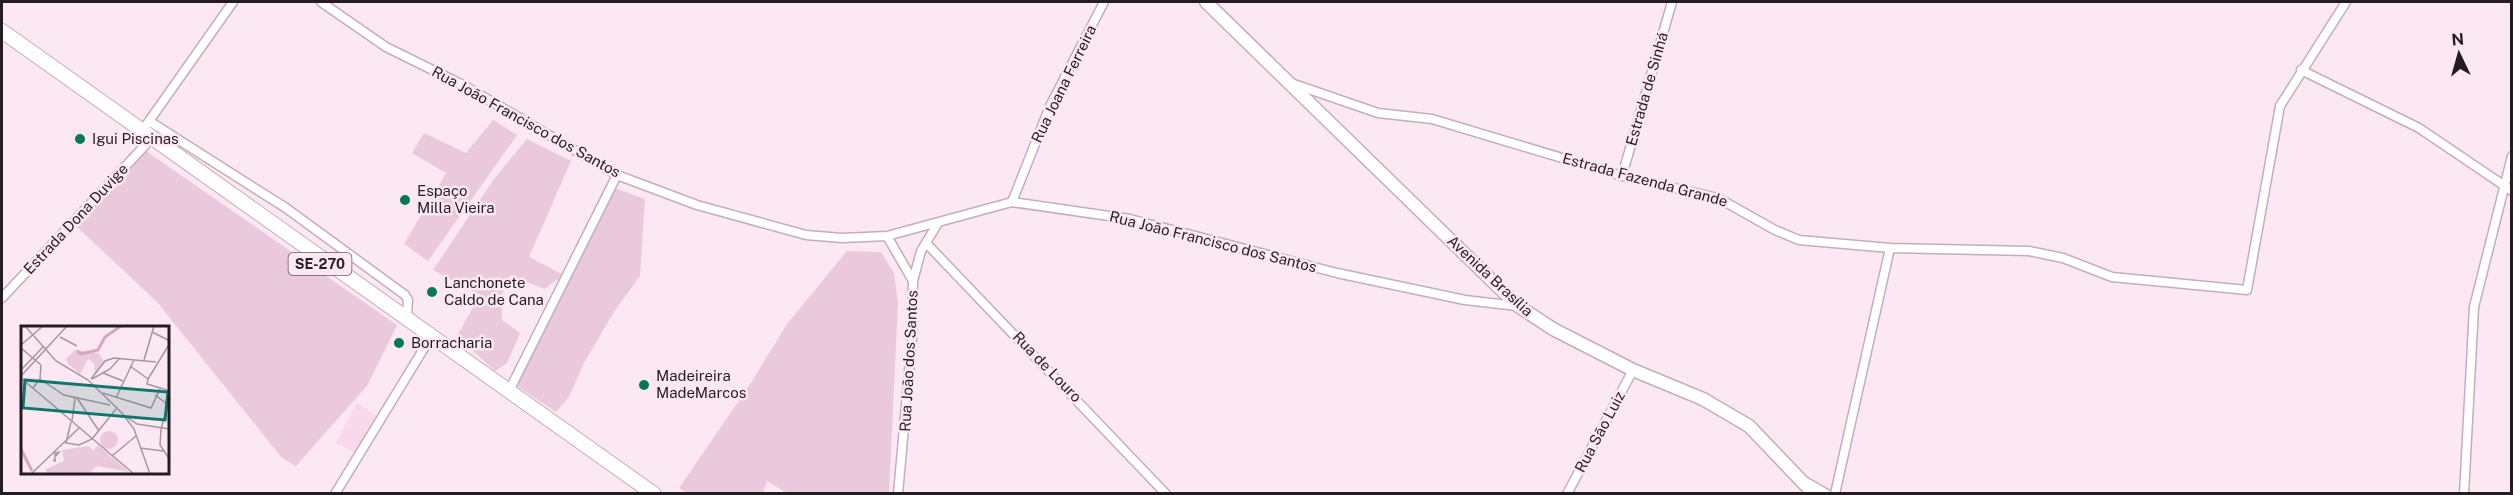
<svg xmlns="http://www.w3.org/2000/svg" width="2513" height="495" font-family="'Public Sans',sans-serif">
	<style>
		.built { fill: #f8d8ea }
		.green { fill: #ebc9dc }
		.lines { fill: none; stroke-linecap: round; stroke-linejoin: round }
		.minor-casing { stroke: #c5adbb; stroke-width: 11 }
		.secondary-casing { stroke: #c5adbb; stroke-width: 15 }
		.primary-casing { stroke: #c5adbb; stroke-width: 16 }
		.minor { stroke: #fff; stroke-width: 8 }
		.secondary { stroke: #fff; stroke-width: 12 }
		.primary { stroke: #fff; stroke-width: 14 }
		.poi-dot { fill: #057854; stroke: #fce8f3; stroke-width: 2 }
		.labels { text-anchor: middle; stroke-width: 5; stroke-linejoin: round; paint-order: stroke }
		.shield { fill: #fce8f3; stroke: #665960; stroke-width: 1.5 }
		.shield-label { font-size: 14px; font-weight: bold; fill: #251c21 }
		.street-label { font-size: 15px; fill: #251c21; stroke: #fce8f3 }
		.poi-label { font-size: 15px; fill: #251c21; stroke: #fce8f3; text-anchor: start }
		.inset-river { fill: none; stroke: #d5a8c1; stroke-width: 3 }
		.inset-road { fill: none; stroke: #a6969f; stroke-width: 1.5 }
		.view { fill: #0f766e; fill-opacity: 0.15; stroke: #0f766e; stroke-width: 3 }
		.inset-edge { fill: none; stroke: #251c21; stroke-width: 3 }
	</style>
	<rect width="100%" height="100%" fill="#fce8f3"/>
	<!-- built -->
	<path class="built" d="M357,403L378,417L357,453L336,443Z"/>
	<!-- green -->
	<path class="green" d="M493,120L517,135L428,261L404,244L446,173L412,153L424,133L466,153Z
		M527,139L571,161L529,257L564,275L544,289L510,275L502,296V320L520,333L507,363L495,371L457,336L480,295L433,270L494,179Z
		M146,151L397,325L367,386L296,466L282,458L157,302L75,225Z
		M612,187L645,199L640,276L614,312L584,363L569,397L556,412L517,386Z
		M847,251L881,252L894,273L898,303L889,493H787L767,481L763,493H687L679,488L749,386L787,324Z"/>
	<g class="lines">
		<defs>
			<path id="minor" d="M321,2L386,47L465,86L617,175L697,205L806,235L842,238L887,236L1012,202L1130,219L1337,273L1465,300L1517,306
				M2301,70L2419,128L2512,191
				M1291,83L1378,113L1432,119L1622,176L1718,198L1775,230L1799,240L1890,248L2029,251L2063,258L2112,277L2247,290L2280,106L2346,2
				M149,121L286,208L405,295L408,300L407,317
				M147,124L233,2
				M1622,176L1672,2
				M1012,202L1050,106L1104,2
				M887,236L913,281L912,338L898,494
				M926,243L1166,494
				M913,281L921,251L938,223
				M2,298L150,140
				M509,391L617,175
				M1806,482L1827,494
				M335,494L429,340
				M1567,494L1633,370
				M1835,494L1890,248
				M2464,494L2474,307L2512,156"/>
			<path id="secondary" d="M1206,2L1518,306L1553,329L1633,370L1703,399L1749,426L1814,494"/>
			<path id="primary" d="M2,31L654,494"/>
		</defs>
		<!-- minor casing -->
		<use href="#minor" class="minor-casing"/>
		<!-- secondary casing -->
		<use href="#secondary" class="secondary-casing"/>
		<!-- primary casing -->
		<use href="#primary" class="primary-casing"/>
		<!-- minor -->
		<use href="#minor" class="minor"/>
		<!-- secondary -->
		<use href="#secondary" class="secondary"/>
		<!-- primary -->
		<use href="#primary" class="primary"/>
	</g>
	<!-- markers -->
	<g class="poi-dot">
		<circle cx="80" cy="139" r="6"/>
		<circle cx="405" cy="200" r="6"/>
		<circle cx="432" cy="292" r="6"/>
		<circle cx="399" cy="343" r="6"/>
		<circle cx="644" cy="385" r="6"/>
	</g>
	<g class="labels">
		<!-- shield labels -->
		<rect class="shield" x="288.5" y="253" width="63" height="22" rx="4.5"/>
		<g class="shield-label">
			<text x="320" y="269">SE-270</text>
		</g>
		<!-- street labels -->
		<g class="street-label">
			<text transform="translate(1064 84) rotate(-64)" y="5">Rua Joana Ferreira</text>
			<text transform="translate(1647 89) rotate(-74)" y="5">Estrada de Sinhá</text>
			<text transform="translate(526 122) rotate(29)" y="5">Rua João Francisco dos Santos</text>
			<text transform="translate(1645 180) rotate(15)" y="5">Estrada Fazenda Grande</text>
			<text transform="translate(76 219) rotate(-47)" y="5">Estrada Dona Duvige</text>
			<text transform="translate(1213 242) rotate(14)" y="5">Rua João Francisco dos Santos</text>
			<text transform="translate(1490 276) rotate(43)" y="5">Avenida Brasília</text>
			<text transform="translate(909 361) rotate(-87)" y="5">Rua João dos Santos</text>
			<text transform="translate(1047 367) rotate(46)" y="5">Rua de Louro</text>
			<text transform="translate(1600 432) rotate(-62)" y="5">Rua São Luiz</text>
		</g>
		<!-- poi labels -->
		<g class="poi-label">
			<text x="92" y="144">Igui Piscinas</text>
			<text x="417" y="196">Espaço<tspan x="417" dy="17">Milla Vieira</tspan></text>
			<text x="444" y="288">Lanchonete<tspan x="444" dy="17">Caldo de Cana</tspan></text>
			<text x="411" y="348">Borracharia</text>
			<text x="656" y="381">Madeireira<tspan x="656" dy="17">MadeMarcos</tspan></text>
		</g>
	</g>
	<!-- overview -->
	<g transform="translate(21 326)">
		<rect width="148" height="148" fill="#fce8f3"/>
		<path d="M54,24L78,27L83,36L74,48L73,37L67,33L59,48L47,38L45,33ZM79 114a9 9 0 1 1 18 0a9 9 0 1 1-18 0ZM77,119L108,146L76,140L68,147L26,148L25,143L43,135L41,124L68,120L72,125Z" fill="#ebc9dc"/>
		<path class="inset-river" d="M56,25L60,28L77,24L84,11L100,0M0,123L11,145"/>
		<path class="inset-road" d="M4,0L35,35L67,54L101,87L113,103L129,148M131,6L149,15M39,11L56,20M0,19L22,0M0,22L20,39M123,34L133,0M109,40L127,53L126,58L149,65M0,44L23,20M82,47L102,55M0,50L46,0M0,52L113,148M19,53L43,69L89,79M70,53L84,35L93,32L135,36M71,53L89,43L98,33M127,53L149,17M12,62L19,53L20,39M82,67L130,82L139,63M134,69L149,80M56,72L78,105M95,72L113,34M107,92L116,98L149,103M51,95L54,72M50,96L45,117L58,119L71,113M140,103L139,119L149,134M140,103L149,72M71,113L95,83M119,122L142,125M91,130L115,110M32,134L34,135V127L38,126L35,130M10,148L58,102"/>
		<path class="view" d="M4,54L147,66L144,94L2,82Z"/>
		<rect width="148" height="148" class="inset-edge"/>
	</g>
	<!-- border -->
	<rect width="2513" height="495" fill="none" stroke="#251c21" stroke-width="6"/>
	<!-- north arrow -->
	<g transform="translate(2459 54) rotate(355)" stroke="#fce8f3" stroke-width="4.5" paint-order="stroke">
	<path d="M0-4.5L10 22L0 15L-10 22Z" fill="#251c21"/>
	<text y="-9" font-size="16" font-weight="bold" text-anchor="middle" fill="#251c21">N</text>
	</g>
</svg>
